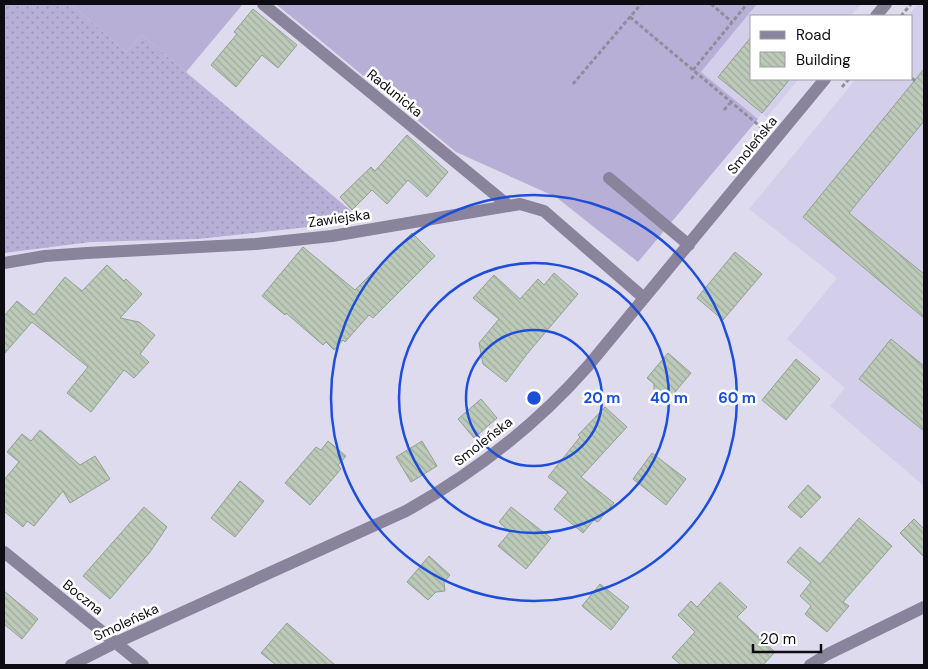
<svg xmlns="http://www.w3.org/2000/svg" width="928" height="669" font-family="'DM Sans',sans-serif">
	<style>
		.built { fill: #d3cee9 }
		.grass { fill: url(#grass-dots) }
		.garden { fill: #b7afd6 }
		.building { fill: url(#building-back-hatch); stroke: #93a090 }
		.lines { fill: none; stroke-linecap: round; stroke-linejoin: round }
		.path { stroke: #908d9c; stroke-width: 3; stroke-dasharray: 4 2.5; stroke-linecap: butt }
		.minor { stroke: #89849c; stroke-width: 12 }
		.ring { fill: none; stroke: #1d4ed8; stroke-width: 2.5 }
		.labels { text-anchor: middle; stroke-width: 5; stroke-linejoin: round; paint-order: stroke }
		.street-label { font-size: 14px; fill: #0d0c12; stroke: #fff }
		.centre { fill: #1d4ed8; stroke: #fff; stroke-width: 2.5 }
		.ring-label { font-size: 15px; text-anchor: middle; font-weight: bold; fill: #1d4ed8; stroke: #fff; stroke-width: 5; stroke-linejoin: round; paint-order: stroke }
	</style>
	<defs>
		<pattern id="grass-dots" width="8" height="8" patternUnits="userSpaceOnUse" patternTransform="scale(1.25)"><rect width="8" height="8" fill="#b7afd6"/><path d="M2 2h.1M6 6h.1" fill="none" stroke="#9c95b7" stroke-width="1.8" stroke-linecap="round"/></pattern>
		<pattern id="building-back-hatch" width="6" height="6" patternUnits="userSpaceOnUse" patternTransform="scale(1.25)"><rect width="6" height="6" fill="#bccab9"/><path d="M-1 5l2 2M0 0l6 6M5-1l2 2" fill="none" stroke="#a0ac9e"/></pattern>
	</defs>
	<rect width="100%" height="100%" fill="#dfdbef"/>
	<!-- built -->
	<path class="built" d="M757,4H861L851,16H752V79H799L767,117L762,113L758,119L701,72Z
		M918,4H924V486L830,406L845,388L787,339L837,278L749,209L856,79H912V16H908Z"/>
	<!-- grass -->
	<path class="grass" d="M4,4H74L73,6L126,52L142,35L363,221L198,239L91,242L4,253Z"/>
	<!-- garden -->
	<path class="garden" d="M74,4H243L186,72L142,35L126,52L73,6Z
		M276,4H757L701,72L758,119L638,262L556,197L456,152Z"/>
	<!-- building -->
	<path class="building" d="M253,9L297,45L278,68L262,55L236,87L211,65L237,34L234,32Z
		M752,36V79H790L762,113L718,77Z
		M924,69V121L849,213L924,274V318L803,217Z
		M407,135L448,172L427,197L408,180L387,204L372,190L352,210L340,197L371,167L375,171Z
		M412,233L435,256L373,318L369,315L345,342L343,340L334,350L326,342L323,345L286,313L285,315L262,296L303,247L355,290Z
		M735,252L762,274L723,320L697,298Z
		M107,265L124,281L126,279L142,294L120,318L139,322L155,335L140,354L149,362L134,378L124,370L91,412L67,393L88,367L32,322L4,354V316L17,301L34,315L65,277L82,291Z
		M554,273L578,294L527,354L506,382L483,364L479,343L499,319L473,298L494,275L520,299L538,279L544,285Z
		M891,339L924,366V431L859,379Z
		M668,353L691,373L670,398L663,392L654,393V384L647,378Z
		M796,359L820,379L786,420L762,400Z
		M481,399L497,418L474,438L458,419Z
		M605,407L627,427L581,477L614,503L598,522L594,520L583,533L554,509L568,492L548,477L580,437L578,435Z
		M40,430L80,465L95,456L110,479L70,503L63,491L34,526L27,521L23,527L4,511V480L19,462L7,452L22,434L31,441Z
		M328,441L346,456L338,465L341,469L310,505L285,483L316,447L321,450Z
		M422,441L437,466L411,482L396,457Z
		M652,453L686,479L666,505L633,479Z
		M240,481L264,501L235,537L211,518Z
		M808,485L821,497L801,518L788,507Z
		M144,507L167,527L150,552L110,599L83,576Z
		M511,507L551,538L526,569L498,546L510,532L499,522Z
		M859,518L892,546L843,602L849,606L827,632L805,614L811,606L800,596L811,582L787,562L800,547L820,564Z
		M914,519L924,529V557L900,533Z
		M429,556L450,575L444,582L445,591L436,592L428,600L407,582Z
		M720,582L747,607L737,617L775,652L763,665H681L672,657L695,632L678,615L691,601L697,607Z
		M600,584L629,607L611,630L582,606Z
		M4,591L38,619L22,639L4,624Z
		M287,623L335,665H276L261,653Z"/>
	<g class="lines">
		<!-- path -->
		<path class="path" d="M711,4L732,22
			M901,16L911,4
			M630,17L762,128
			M693,70L747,4
			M912,78L915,81
			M691,79L697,73
			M573,84L641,4
			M842,87L849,79
			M724,110L731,102"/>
		<!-- minor -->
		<path class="minor" d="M263,4L508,205
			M876,16L886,4
			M609,178L689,245
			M4,263L45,256L87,253L256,244L332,236L520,204L544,211L644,298
			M4,552L143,665
			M71,665L115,643L406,511C474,473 537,424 588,366L825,79
			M810,665L828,654L924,607"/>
	</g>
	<!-- distance rings -->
	<g class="ring">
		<circle cx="534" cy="398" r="68"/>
		<circle cx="534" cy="398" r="135"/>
		<circle cx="534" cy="398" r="203"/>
	</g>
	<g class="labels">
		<!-- street labels -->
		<g class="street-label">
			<text transform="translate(395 93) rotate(39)" y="5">Radunicka</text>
			<text transform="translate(752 145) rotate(-51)" y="5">Smoleńska</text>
			<text transform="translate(339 218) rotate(-8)" y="5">Zawiejska</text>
			<text transform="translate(483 441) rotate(-38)" y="5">Smoleńska</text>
			<text transform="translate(83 597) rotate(39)" y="5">Boczna</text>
			<text transform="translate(126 622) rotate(-25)" y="5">Smoleńska</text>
		</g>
	</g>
	<circle cx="534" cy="398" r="8" class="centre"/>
	<g class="ring-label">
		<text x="602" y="403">20 m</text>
		<text x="669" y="403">40 m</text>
		<text x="737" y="403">60 m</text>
	</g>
	<!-- border -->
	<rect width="928" height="669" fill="none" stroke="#0d0c12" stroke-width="10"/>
	<!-- legend -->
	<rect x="750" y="15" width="162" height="65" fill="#ffffff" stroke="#9e9ea0"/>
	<rect x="760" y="31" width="25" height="8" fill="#89849c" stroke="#9e9ea0"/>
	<text x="796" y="40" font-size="15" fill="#0d0c12">Road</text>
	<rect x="760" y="52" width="25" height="15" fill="url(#building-back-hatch)" stroke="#9e9ea0"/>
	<text x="796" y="65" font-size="15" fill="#0d0c12">Building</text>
	<!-- scale -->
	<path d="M753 644v8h68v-8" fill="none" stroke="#0d0c12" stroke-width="2.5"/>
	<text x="760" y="644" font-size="15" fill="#0d0c12" stroke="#ffffff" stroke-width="4" paint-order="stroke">20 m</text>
</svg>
